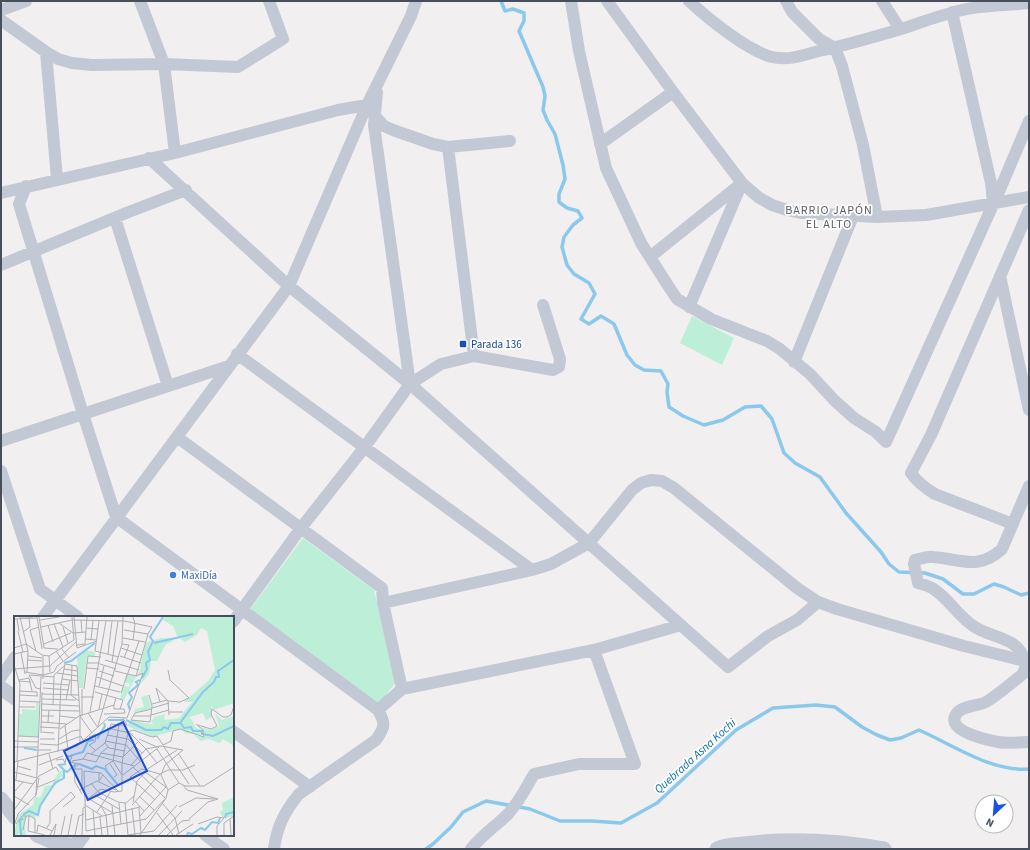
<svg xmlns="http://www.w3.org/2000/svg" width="1030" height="850" font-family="'Source Sans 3',sans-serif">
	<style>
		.green { fill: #bdefd8 }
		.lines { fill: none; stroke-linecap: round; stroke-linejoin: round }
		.stream { stroke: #8bc9ec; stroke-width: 3.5 }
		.minor { stroke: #c2c9d4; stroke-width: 12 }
		.tertiary { stroke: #c2c9d4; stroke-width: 15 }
		.transit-dot { fill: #1a4fb4; stroke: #fff; stroke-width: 1.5 }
		.shop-dot { fill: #3f7fe0; stroke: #fff; stroke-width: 1.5 }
		.labels { text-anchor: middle; stroke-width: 3.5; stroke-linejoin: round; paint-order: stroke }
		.transit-label { font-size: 11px; fill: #164399; stroke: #fff; text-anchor: start }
		.shop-label { font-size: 11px; fill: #366cbe; stroke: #fff; text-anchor: start }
		.neighbourhood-label { font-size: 12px; letter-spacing: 1px; fill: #5b5e64; stroke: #fff }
		.water-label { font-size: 12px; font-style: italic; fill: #0d71a9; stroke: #fff }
		.inset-river { fill: none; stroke: #8bc9ec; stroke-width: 2 }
		.inset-road { fill: none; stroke: #adafb4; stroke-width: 1 }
		.view { fill: #1d4ed8; fill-opacity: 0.15; stroke: #1d4ed8; stroke-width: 2 }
		.inset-edge { fill: none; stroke: #474f5c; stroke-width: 2 }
	</style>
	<rect width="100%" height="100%" fill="#f1efef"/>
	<!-- green -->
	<path class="green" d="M692,316L734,338L722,365L680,343Z
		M303,538L374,590L395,683L378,706L249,611Z"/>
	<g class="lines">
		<!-- stream -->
		<path class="stream" d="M501,1L505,11L513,9L524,13V21L519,31L543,87L545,96L543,110L547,120L555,134L563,165L565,179L559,194V202L567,208L578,211L582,218L573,225L564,237L562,247L567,265L574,274L589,283L595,294L581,319L589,324L601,316L614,324L627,355L635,365L644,370L661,371L668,384L667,392L669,407L683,416L704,425L723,420L745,407L761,406L772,419L784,453L795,463L820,477L846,513L881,552L889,564L899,572L925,573L943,579L963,594H974L994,584L1004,587L1021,595L1029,593
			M426,849L433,844L451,827L463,812L486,801L530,809L560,821H592L621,823L657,803L736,730L773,708L816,705L835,707L862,727L877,735L890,740L901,738L919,730C953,745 991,772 1029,769"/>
		<!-- minor -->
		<path class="minor" d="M140,1L164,64L175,153
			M571,1L579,51L606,168L641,243L667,284L677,299L711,319L767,341L780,349L810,374L835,401L854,418L876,432L886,442L1001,187L1029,121
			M607,1L673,92L742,183L758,197L772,205L787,210L801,213L877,217L926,215L1029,197
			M689,1C707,18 748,51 772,57C788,61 804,55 819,51C847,45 874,37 901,29C918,24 934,17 951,13C976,5 1003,6 1029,3
			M786,1L792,12L819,39L835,48L842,66L863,145L877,217
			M882,1L900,29
			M1,10L26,1
			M952,12L991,183L993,202
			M1,20L46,52L58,59L72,63L92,65L164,64L238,67L283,39L269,1
			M46,52L57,179
			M377,92L374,125L410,384
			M374,115L384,126L393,130L433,144L448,147
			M600,144L673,92
			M149,158L289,286L410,384L728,667L768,636L797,620L818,602
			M26,186L19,204L83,414L116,517L378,710C386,724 385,727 376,740L299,794C285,811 277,826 274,849
			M1,193L175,153L338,110L367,105
			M115,218L168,386
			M650,257L742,183L689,307
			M1,265L126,213L186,190
			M1000,276L1029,410
			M237,354L532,570L383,603
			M474,356L448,147L510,141
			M794,362L853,216
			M177,437L382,588L383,603L402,689
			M1,441L229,366
			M1,471L40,589L78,617
			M1029,486L1002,549C978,571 961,559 933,557C927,556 921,559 915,560L914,564L918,583C922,584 928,586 932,588C949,598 958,617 975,627C990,637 1013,637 1022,654C1027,661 1026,667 1023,674C1011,683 999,694 986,702C978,706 963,706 957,713C943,731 988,740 998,742C1008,744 1019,742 1029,742
			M1013,524L935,494C925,488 917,482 911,473L931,435L1029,210
			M532,570L551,564L589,543L632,490L641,483L651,480L662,481L674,488L797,588L818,602L837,609L964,646L1025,661
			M43,617L289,286L367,105L411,16L416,1
			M233,622L301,528L364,448L410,384L441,364L474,356L553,370L559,367L560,359L543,305
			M1,677L15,657
			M378,710L402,689L594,650L681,625
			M233,731L310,787
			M205,835L224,849
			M471,849C482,835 496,826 508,814C519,802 526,788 534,774L579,764H635L594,650"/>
		<!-- tertiary -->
		<path class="tertiary" d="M1,688L15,698
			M1,799L15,817
			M37,835L56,843L75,846L83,835
			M717,849C725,845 735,845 744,844C791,838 838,841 884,849"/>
	</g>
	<!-- markers -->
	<rect class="transit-dot" x="459" y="340" width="8" height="8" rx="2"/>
	<circle class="shop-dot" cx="173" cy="575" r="4"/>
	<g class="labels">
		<!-- transit labels -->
		<g class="transit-label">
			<text x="471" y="348">Parada 136</text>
		</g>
		<!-- shop labels -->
		<g class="shop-label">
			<text x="181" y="579">MaxiDía</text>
		</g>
		<!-- neighbourhood labels -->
		<g class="neighbourhood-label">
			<text x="829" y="214">BARRIO JAPÓN<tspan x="829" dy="14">EL ALTO</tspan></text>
		</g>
		<!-- water labels -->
		<g class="water-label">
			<text transform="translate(695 756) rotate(-42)" y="4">Quebrada Asna Kochi</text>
		</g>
	</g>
	<!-- overview -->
	<g transform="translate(14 616)">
		<rect width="220" height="220" fill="#f1efef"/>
		<path d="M150,1H220V87L200,94L197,89L198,101L192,104L189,97L176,101L182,112L188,114L190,118L188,119L171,117L167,113L138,121L113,110L117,104L140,109L137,106L140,101L151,98L150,104L165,102L178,86H170L194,65L201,54L193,15L187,12L183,19L171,26L163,20L159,10L149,4ZM147,22H161L158,26L152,28L143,45H137L135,58L125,70L128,56L123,61L126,54L131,27ZM71,34L81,36V40H73L69,72H65L63,42ZM112,58L122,61L110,84L106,83L109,70L115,71L116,68L110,66ZM134,79L137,93L120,97L121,93L130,91L127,81ZM22,86H25L24,121L5,120V98H8V93L22,94ZM201,97L208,104L220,100V130L209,123L206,127L194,123L187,125L180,119L191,121L188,111L196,114L205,110ZM49,153L50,162L46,161V165L33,176L24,197L15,195L9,199V203V199L15,196L22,199L21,202L14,199L10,207L12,219H7V204V218L0,219L4,199L19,189L21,180L26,182L31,170L38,169L43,158ZM218,182L220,183V200L209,202L206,196L209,194L208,187Z" fill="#bdefd8"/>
		<path class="inset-river" d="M140,27L179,18M50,47L57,45L81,27M128,62L133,53L132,47L136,44L134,36L139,25L136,21L149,1M116,94L114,88L118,81L115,77L124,69L122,66L126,64M94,104H110M112,104L132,114H147L150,111L154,113L157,107H166L189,76L200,66L202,61H205L204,55L220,44M166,106L170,112L177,111L179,115H188V118L199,120L220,110M83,123L91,110L90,107M10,132L23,134M52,141L69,136L74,125L80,124M65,148L78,153L82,150L91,153L104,169M50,154L53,156L62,148M9,199L15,195L24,199L26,190L41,167L50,162V154L45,149L52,148M211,202L212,198L220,196M7,219L6,205L9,202M173,219L174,217L178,218L187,212L191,214L198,206L204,207L206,202"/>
		<path class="inset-road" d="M6,1H19M23,1L28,33M25,1L30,32L44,33M60,1L63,32L83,25M119,1L121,8L119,24M0,3L23,2M3,3L5,15M26,4L45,1M67,4L68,16M85,5L81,35L105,41M45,7L59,17L72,16M40,8L49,31M34,9L39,26M27,11L58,4L110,5L138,11L134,18L110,14M49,11L54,27M72,12L84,13M4,15L9,36M9,16L16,11L15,1M109,22L131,26M71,23L83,24M77,24L79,5M30,28L57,17M108,28L115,29L110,42M63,29L71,28L73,1M0,32L12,28L28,39L35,40L60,24L58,1M47,32L55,42M107,32L128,39M22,35L16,14L25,11M42,35L49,45M7,37L11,58M0,38L14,35L6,1M94,38L98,5M14,40L28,42M35,40L36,56M106,40L127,47M13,44L28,45M91,44L125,54M98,46L104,5M73,47H86M86,48L102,53M0,49L6,68L3,146M58,49L57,79L65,85M73,52L85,53M0,53L36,50L62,26M50,53L63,55M154,54L156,64L175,82L166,86L154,85M85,55L100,60M101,55L122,60M11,56L29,59L40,56L43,50L62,36M13,57L14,35M43,57L64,60M15,59L40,61M15,59L22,72L27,73M122,60L134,18M83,61L109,70M29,63V40M48,63L64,65M5,64L15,62L18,75M5,65L17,66M29,67L55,69M81,70L106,76M85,70L90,50M29,72L55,74M142,72L154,85L155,99M142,72L146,86M68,73V100M70,73L74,40L87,41M5,75L23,76V80M81,76L109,84L106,93M107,77L125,25M28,78L65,79M5,79L24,80M67,81H80M28,83L62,84M52,84L56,64M5,85L26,86M28,88L65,90M138,88L153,84M39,89L40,59L50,50M100,89V93H110L111,97M5,91H21M138,92L155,87M85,93L88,78M27,94L65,95M76,96L92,5M155,96H169M74,97L84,112M90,98L111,97M137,99L155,94M27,100H40M46,100L62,102M120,100H137M66,101V128M117,104L136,106L138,90L135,79M117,104L121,97L138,93M27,106L53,108M34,106L35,94M184,109L197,113L203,110L197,98L198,93L209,101H213L217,99L220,90M51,110L54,133M84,110L108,28L109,1M26,111L45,112M93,112L116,117L132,133L147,130L169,134L151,149L147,159L154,174L152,182L126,219M46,113L65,100L100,89L102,82M27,115L28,76M26,116L40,117M93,119L114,123L128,137M4,120L25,121M75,121L82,118L81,126L75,129L81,134M26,123H41M45,123L58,115L66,114M125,123L143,131M0,125L24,126M91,125L112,129L126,145M91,127L95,132L111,135M26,128L43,129L67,120L69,124M149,129L157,125L159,115L166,113L190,121L189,114L182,108M0,131H24M94,131L87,137L109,141M150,131L175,168M143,133L165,167M24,134H37M44,136L47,68L51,48L63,50L66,100L78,117M164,137L186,170M35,138L39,153M77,138L91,127L97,108L105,109M110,140L125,125M69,143L73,137L120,150M42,144L49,143L51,147L52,142L58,140L56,146L65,148L60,152L61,166L68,178M58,145L69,143L82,146L87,137M99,145L108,159M0,146L63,130L95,101L113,102L129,57L122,60M96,148L103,159L100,161M25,149L49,140M117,149L132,133L143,147M3,150L17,154M119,151L151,182M60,153H68V173M93,153L91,150L99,145L105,109H113L109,102M0,156L23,162M85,157V165L89,159M109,159L145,131M0,164L19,168M2,164L4,145M77,167L84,176L104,186L112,187L120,180M169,169L173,174L204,183L194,186L175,203M24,171L41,164M65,174L83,165L102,174M154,174L165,167L171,170H190L220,151M104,175L87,157L70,155L72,215L132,203M0,176L9,166M22,179L25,162M81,179L105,193M0,180L15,189M125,180L140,194M75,183L99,197M141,184L116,161L128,153L146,158M71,185L87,173L100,176L108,175V147L114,116L119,114L138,121L143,120L149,129M121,185L130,195M119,186L123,165L135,152L163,134M105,187L107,208M111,187L114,219M149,188L161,202L165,218M71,189L88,200M98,189L101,219M118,189L146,158L154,154H169L181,149M87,190L92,199L94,219M165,191L182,182L201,183M118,192L121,219M125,192L127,217M0,194L25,160L42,151L45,156M79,194L81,219M83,196L97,175M143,197L159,219M15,199L14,215L31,219M126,200L152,171L131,156M86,201L88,219M203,201L210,202L203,210V219M216,203L217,219M72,204L126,191M131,204L151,183M2,208L8,200H16L21,203V216M184,208L203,201M0,210L4,198L22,179L27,61M32,213L36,207V195L57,176L61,181L49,191M9,214L12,200M23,216L24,209L38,215M36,219L42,208L40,219M47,219L51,200M54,219L58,198M61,219L65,200L70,198M68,219L69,192L71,191M114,219L140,215L163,189M145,219L168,195M153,219L168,205L176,204M162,219L179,208M210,219V207L220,200"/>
		<path class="view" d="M109,106L133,155L74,184L50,135Z"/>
		<rect width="220" height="220" class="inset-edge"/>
	</g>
	<!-- border -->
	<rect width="1030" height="850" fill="none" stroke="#474f5c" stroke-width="4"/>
	<!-- north arrow -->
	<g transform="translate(994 814) rotate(206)"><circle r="19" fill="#ffffff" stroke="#b5b9be"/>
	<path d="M0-3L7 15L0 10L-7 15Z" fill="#1a53e0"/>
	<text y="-6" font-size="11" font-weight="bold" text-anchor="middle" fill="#474f5c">N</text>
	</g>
</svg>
